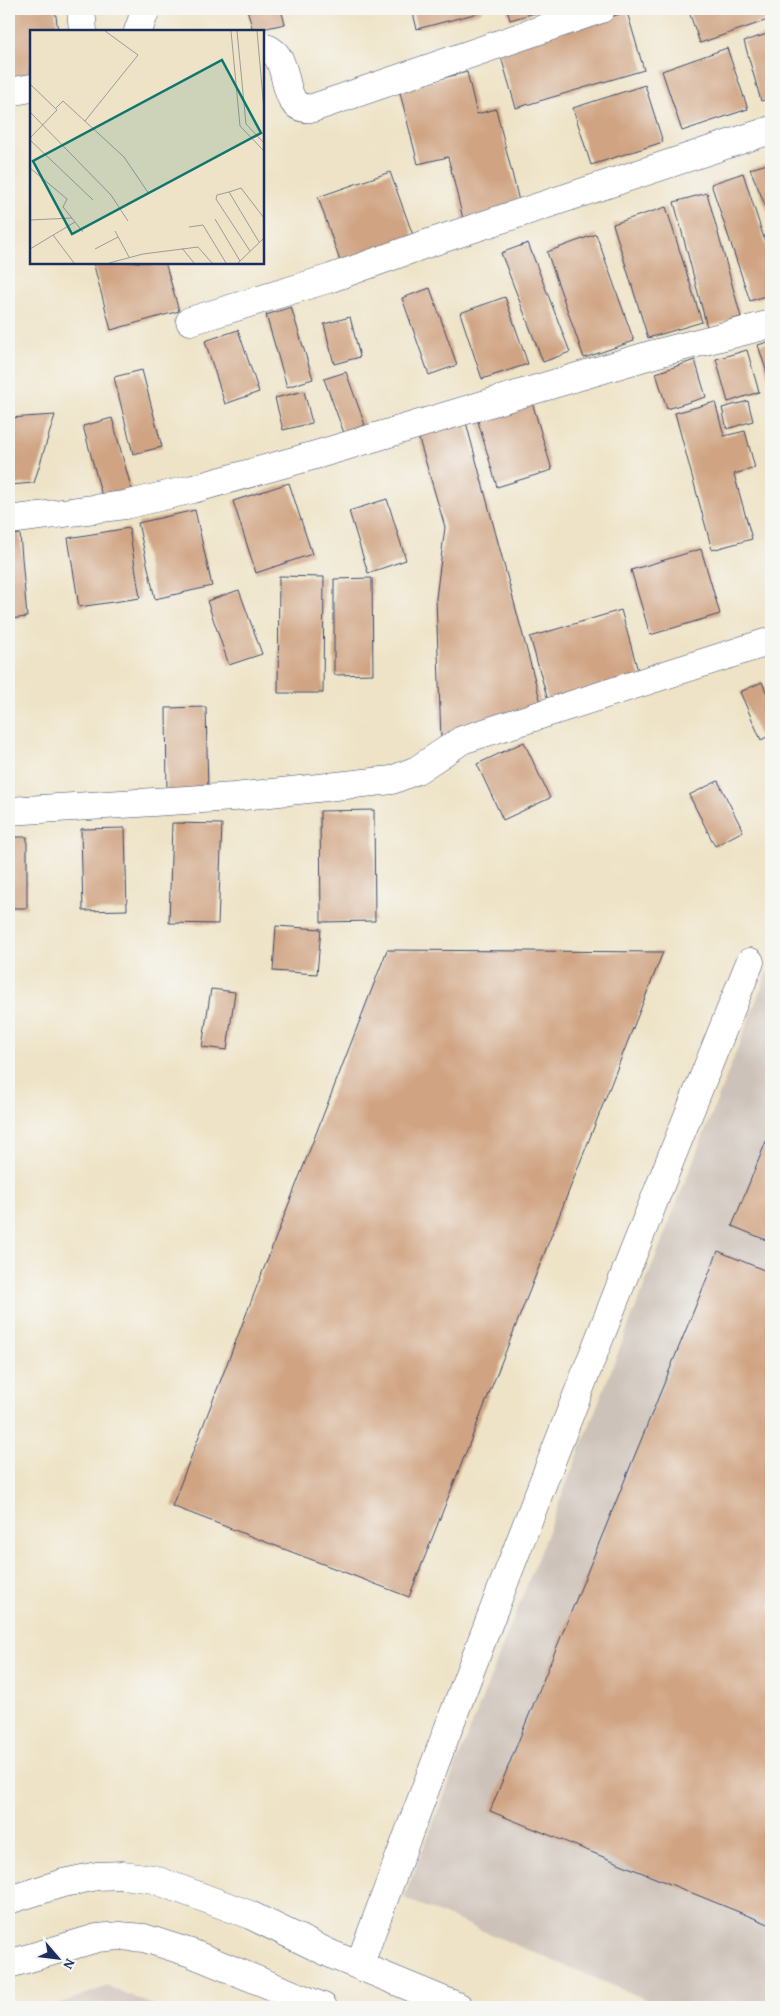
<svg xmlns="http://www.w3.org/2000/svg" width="780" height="2016" font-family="'Gentium Book Plus',serif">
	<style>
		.industrial { fill: #cdc2b9 }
		.building { fill: #d0a483 }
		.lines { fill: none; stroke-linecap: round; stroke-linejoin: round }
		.minor-casing { stroke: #3b4a6e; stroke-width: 29 }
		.minor { stroke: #fff; stroke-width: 28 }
		.inset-road { fill: none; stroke: #9a9b9c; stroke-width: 1 }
		.view { fill: #0f766e; fill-opacity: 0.15; stroke: #0f766e; stroke-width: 2.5 }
		.inset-edge { fill: none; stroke: #1b2f5e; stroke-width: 2.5 }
	</style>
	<rect width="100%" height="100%" fill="#f6f6f2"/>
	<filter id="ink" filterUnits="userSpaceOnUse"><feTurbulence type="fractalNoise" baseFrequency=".02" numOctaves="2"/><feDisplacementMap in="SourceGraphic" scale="10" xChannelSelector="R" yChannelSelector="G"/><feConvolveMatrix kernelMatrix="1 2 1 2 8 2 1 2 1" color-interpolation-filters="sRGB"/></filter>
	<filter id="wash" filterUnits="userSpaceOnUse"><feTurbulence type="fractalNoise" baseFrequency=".0096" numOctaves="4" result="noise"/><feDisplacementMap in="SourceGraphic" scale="20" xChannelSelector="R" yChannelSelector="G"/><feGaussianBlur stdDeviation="1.12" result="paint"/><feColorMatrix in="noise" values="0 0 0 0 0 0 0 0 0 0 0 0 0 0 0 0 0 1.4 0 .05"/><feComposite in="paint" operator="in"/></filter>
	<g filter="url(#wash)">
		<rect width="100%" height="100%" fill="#eee3c6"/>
		<!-- industrial -->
		<path class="industrial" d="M771,963V2007H664L404,1898Z
			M108,1986L158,2007H51Z"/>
		<g id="blocks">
			<!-- building -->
			<path class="building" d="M9,9H55L58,31H31V79L9,84Z
				M247,9H281L285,24L253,31Z
				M412,9H481L482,12L417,29Z
				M507,9H548L510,20Z
				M688,9H771V19L700,43Z
				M627,12L644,70L516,108L499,50Z
				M771,33V98L761,101L744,41Z
				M727,48L748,109L682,131L662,71Z
				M467,72L477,114L496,109L521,209L464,223L448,157L418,164L399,89Z
				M645,85L663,142L591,165L573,108Z
				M771,163V219L750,169Z
				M390,172L414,238L341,264L318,197Z
				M743,173L771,260V294L750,301L711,184Z
				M707,193L741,317L707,327L674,202Z
				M666,207L702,322L648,338L613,224Z
				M596,234L634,341L584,358L547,252Z
				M528,243L570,352L543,362L501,253Z
				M93,262H165L179,311L111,330Z
				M430,288L457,365L429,375L402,298Z
				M505,297L528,364L482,379L460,313Z
				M291,307L313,379L287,387L266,315Z
				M350,317L360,357L334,364L324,324Z
				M238,330L259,392L225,404L205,341Z
				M771,341V385L758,345Z
				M747,350L759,392L728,402L716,359Z
				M695,360L706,397L667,409L656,373Z
				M142,370L162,447L133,454L114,377Z
				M346,372L365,425L344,433L324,379Z
				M304,391L312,423L283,430L275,398Z
				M530,395L552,470L497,487L475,411Z
				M748,401L753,421L727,429L722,408Z
				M715,402L724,436L745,431L755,468L734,474L752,539L712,550L675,413Z
				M55,415L34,483L9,485V418Z
				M464,415L541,703L441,739L436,598L445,527L416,429Z
				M112,418L132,491L103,500L83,426Z
				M289,483L312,554L256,573L233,501Z
				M387,499L406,560L368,573L349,511Z
				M195,510L212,586L155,599L138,523Z
				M129,528L140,598L79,607L68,538Z
				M20,534L27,617L9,619V536Z
				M701,549L720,614L650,635L631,570Z
				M279,576L324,577L323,693H278Z
				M372,578L373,674L334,675V579Z
				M239,590L262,654L229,665L207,601Z
				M621,610L640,678L549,704L530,637Z
				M762,682L771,703V735L761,740L740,692Z
				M206,707L208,791L167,792L166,708Z
				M524,742L550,798L503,820L477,764Z
				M718,781L743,831L715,846L689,795Z
				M374,810L375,921L321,922L320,811Z
				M172,823L222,824L218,924L169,923Z
				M125,828L127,910L83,911L81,829Z
				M9,837H27V908H9Z
				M276,926L321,929L317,974L273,971Z
				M387,950L663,952L409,1597L172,1506Z
				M211,989L235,992L227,1050L202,1047Z
				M771,1129V1242L732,1226Z
				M718,1251L771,1273V1925L490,1811Z"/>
		</g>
	</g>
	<g filter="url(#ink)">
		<use href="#blocks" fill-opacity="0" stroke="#3b4a6e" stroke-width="1"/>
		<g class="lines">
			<defs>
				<path id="minor" d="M81,9L83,31
					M138,31L146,9
					M262,47C297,53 274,113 313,108L601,9
					M9,92L31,88
					M190,321L331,278L420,246L771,130
					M9,520L125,505L193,489L319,454L654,354L771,324
					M9,811L234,797L392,780L417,770L462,740L771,641
					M9,1900L63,1883L97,1876L123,1875L153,1879L250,1915L333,1955L459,2007
					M9,1964L97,1938L120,1936L144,1938L191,1953L323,2007
					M359,1966C484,1629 615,1295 750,962"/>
			</defs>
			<!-- minor casing -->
			<use href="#minor" class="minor-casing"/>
			<!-- minor -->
			<use href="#minor" class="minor"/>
		</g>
	</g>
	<!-- overview -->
	<g transform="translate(30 30)">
		<rect width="234" height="234" fill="#eee3c6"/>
		<path class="inset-road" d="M201,1L210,96L234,121M207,1L216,94L234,113M227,1L234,80M0,54L27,80L0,108M26,78L33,71L94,127L119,164M0,82L81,165L98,191M55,91L108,25L75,1M0,110L63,170M0,138L37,169L33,177L53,202M199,162L187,165L186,169L220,221M185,189L210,231M0,190L42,188M159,197L173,195L196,233M85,201L99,227M23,205L44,233M229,212L199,162L211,158L234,188M152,218L164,233M0,219L45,192M65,219L88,207M79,233L113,224L168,217L182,233M208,233L234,208"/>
		<path class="view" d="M192,30L231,103L42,204L3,131Z"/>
		<rect width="234" height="234" class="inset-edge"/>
	</g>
	<!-- margin -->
	<rect width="780" height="2016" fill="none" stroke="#f6f6f2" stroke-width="30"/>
	<!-- north arrow -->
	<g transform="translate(58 1958) rotate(118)" stroke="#f6f6f2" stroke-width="4" paint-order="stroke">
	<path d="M0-4L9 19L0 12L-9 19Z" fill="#1b2f5e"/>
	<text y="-8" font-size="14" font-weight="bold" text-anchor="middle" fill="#1b2f5e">N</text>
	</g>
</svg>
